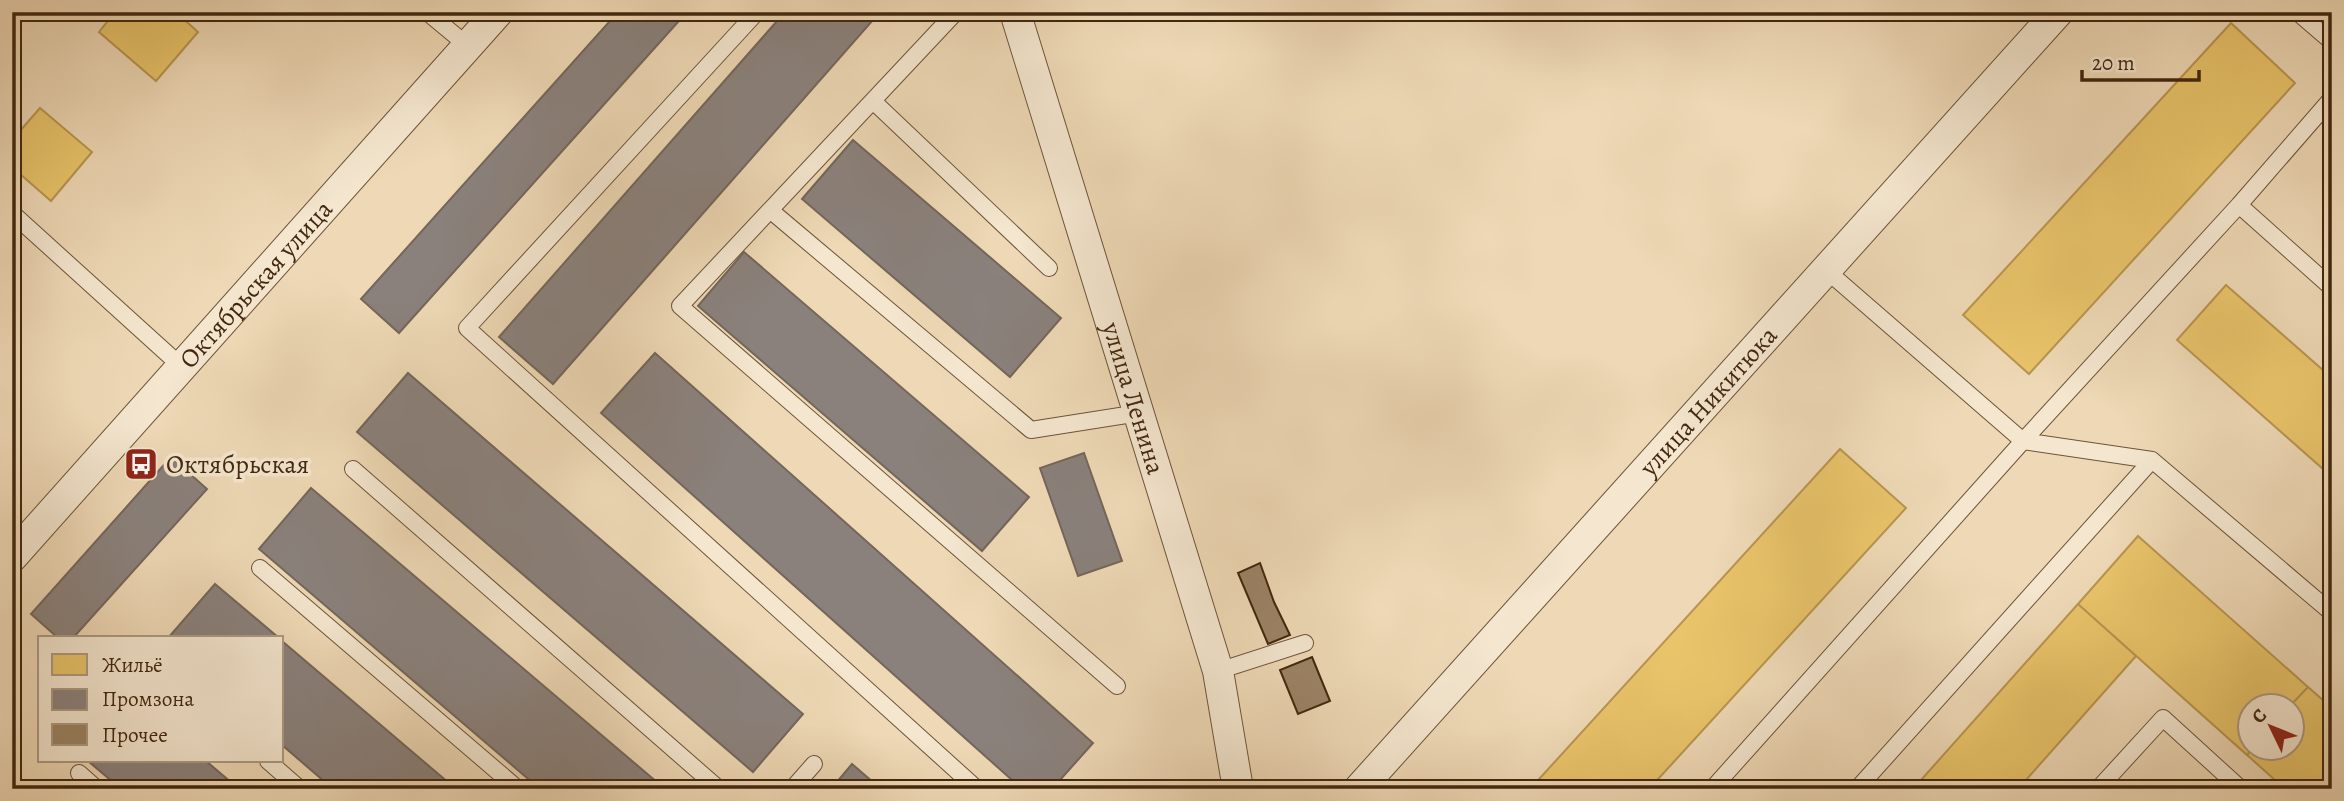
<svg xmlns="http://www.w3.org/2000/svg" width="2344" height="801" font-family="Alegreya,serif">
	<style>
		.homes { fill: #e9c46a; stroke: #b7954f; stroke-width: 2 }
		.industry { fill: #8a817c; stroke: #74665b; stroke-width: 2 }
		.building { fill: #9b8365; stroke: #42270f; stroke-width: 2 }
		.lines { fill: none; stroke-linecap: round; stroke-linejoin: round }
		.service-casing { stroke: #6d5338; stroke-width: 18 }
		.minor-casing { stroke: #6d5338; stroke-width: 32 }
		.service { stroke: #f4e6cf; stroke-width: 16 }
		.minor { stroke: #f4e6cf; stroke-width: 30 }
		.labels { text-anchor: middle; stroke-width: 7; stroke-linejoin: round; paint-order: stroke }
		.street-label { font-size: 26px; fill: #42270f; stroke: #f4e6cf }
		.poi-label { font-size: 26px; fill: #42270f; stroke: #f4e6cf; text-anchor: start }
	</style>
	<rect width="100%" height="100%" fill="#eed8b5"/>
	<filter id="stains"><feTurbulence type="fractalNoise" baseFrequency=".00286" numOctaves="4"/><feColorMatrix values="0 0 0 0 .2 0 0 0 0 .09 0 0 0 0 .02 0 0 0 .5 -.17"/></filter>
	<radialGradient id="worn" r=".72"><stop offset=".6" stop-color="#630" stop-opacity="0"/><stop offset="1" stop-color="#630" stop-opacity=".3"/></radialGradient>
	<!-- homes -->
	<path class="homes" d="M115,12H176L198,32L156,81L99,32Z
		M2231,23L2295,83L2029,374L1963,315Z
		M40,108L92,152L51,201L12,167V140Z
		M2226,285L2332,378V477L2177,340Z
		M1840,449L1906,508L1649,789H1530Z
		M2138,536L2308,687L2290,706H2250V748H2253L2247,755L2078,604Z
		M2078,604L2136,656L2018,789H1913Z
		M2308,687L2332,708V789H2285L2247,755L2253,748H2292L2290,706Z"/>
	<!-- industry -->
	<path class="industry" d="M618,12H687L399,333L361,299Z
		M785,12H880L553,384L499,337Z
		M853,140L1061,318L1010,377L802,199Z
		M744,252L1029,497L982,551L698,306Z
		M655,353L1093,743L1052,789H1022L601,413Z
		M408,373L803,714L753,772L357,432Z
		M1084,453L1122,561L1078,576L1040,468Z
		M171,457L207,489L73,638H58L31,614Z
		M311,488L665,789H540L259,549Z
		M215,584L279,638H168Z
		M282,641L456,789H333L282,745Z
		M88,761H206L239,789H121Z
		M852,764L881,789H831Z"/>
	<!-- building -->
	<path class="building" d="M1260,563L1274,602L1290,635L1268,644L1238,573Z
		M1312,657L1330,701L1298,714L1280,670Z"/>
	<g class="lines">
		<defs>
			<path id="service" d="M427,12L468,46
				M757,12L467,328L977,789
				M956,12L680,306L1117,686
				M2297,12L2332,42
				M873,101L1049,268
				M2239,205L2332,288
				M770,210L1031,430L1139,413
				M12,213L182,367
				M1826,270L2023,441L2152,460L2332,613
				M353,469L719,789
				M260,568L518,789
				M1218,671L1305,643
				M268,761L300,789
				M79,773L97,789
				M792,789L814,764
				M1712,789L2023,441L2239,205L2332,98
				M1857,789L2152,460
				M2098,789L2163,718L2241,789"/>
			<g id="minor">
				<path id="s1" d="M1015,12L1218,671L1238,789"/>
				<path id="s2" d="M12,557L498,12"/>
				<path id="s3" d="M1359,789L2058,12"/>
			</g>
		</defs>
		<!-- service casing -->
		<use href="#service" class="service-casing"/>
		<!-- minor casing -->
		<use href="#minor" class="minor-casing"/>
		<!-- service -->
		<use href="#service" class="service"/>
		<!-- minor -->
		<use href="#minor" class="minor"/>
	</g>
	<!-- icons -->
	<defs>
		<symbol id="bus-square" viewBox="-11 -11 22 22"><rect x="-9" y="-9" width="18" height="18" rx="4" fill="#8f2418" stroke="#f4e6cf"/><path d="M-5-6H5V4H4V6H2V4H-2V6H-4V4H-5ZM-3.5-4V0h7V-4ZM-3.5 1.2v1.5H-2V1.2ZM2 1.2v1.5H3.5V1.2Z" fill="#fff"/></symbol>
	</defs>
	<g fill-rule="evenodd">
		<use href="#bus-square" x="122" y="445" width="38" height="38"/>
	</g>
	<g class="labels">
		<!-- street labels -->
		<g class="street-label">
			<text dy="9" stroke="none"><textPath href="#s2" startOffset="366">Октябрьская улица</textPath></text>
			<text dy="9" stroke="none"><textPath href="#s1" startOffset="404">улица Ленина</textPath></text>
			<text dy="9" stroke="none"><textPath href="#s3" startOffset="522">улица Никитюка</textPath></text>
		</g>
		<!-- poi labels -->
		<g class="poi-label">
			<text x="166" y="473">Октябрьская</text>
		</g>
	</g>
	<!-- margin -->
	<rect width="2344" height="801" fill="none" stroke="#eed8b5" stroke-width="42"/>
	<rect x="14" y="14" width="2316" height="773" fill="none" stroke="#42270f" stroke-width="3.5"/>
	<rect x="21" y="21" width="2302" height="759" fill="none" stroke="#42270f" stroke-width="2"/>
	<!-- legend -->
	<rect x="38" y="636" width="245" height="126" fill="#f4e6cf" stroke="#ad9a82" stroke-width="2"/>
	<rect x="52" y="654" width="35" height="21" fill="#e9c46a" stroke="#ad9a82" stroke-width="2"/>
	<text x="102" y="672" font-size="21" fill="#42270f">Жильё</text>
	<rect x="52" y="689" width="35" height="21" fill="#8a817c" stroke="#ad9a82" stroke-width="2"/>
	<text x="102" y="706" font-size="21" fill="#42270f">Промзона</text>
	<rect x="52" y="724" width="35" height="21" fill="#9b8365" stroke="#ad9a82" stroke-width="2"/>
	<text x="102" y="742" font-size="21" fill="#42270f">Прочее</text>
	<!-- north arrow -->
	<g transform="translate(2271 727) rotate(313)"><circle r="33" fill="#f4e6cf" stroke="#ad9a82" stroke-width="2"/>
	<path d="M0-5L12 26L0 18L-12 26Z" fill="#8f2418"/>
	<text y="-10" font-size="19" font-weight="bold" text-anchor="middle" fill="#42270f">С</text>
	</g>
	<!-- scale -->
	<path d="M2082 70v10h117v-10" fill="none" stroke="#42270f" stroke-width="3.5"/>
	<text x="2092" y="70" font-size="21" fill="#42270f" stroke="#f4e6cf" stroke-width="5" paint-order="stroke">20 m</text>
	<rect width="100%" height="100%" filter="url(#stains)"/>
	<rect width="100%" height="100%" fill="url(#worn)"/>
</svg>
